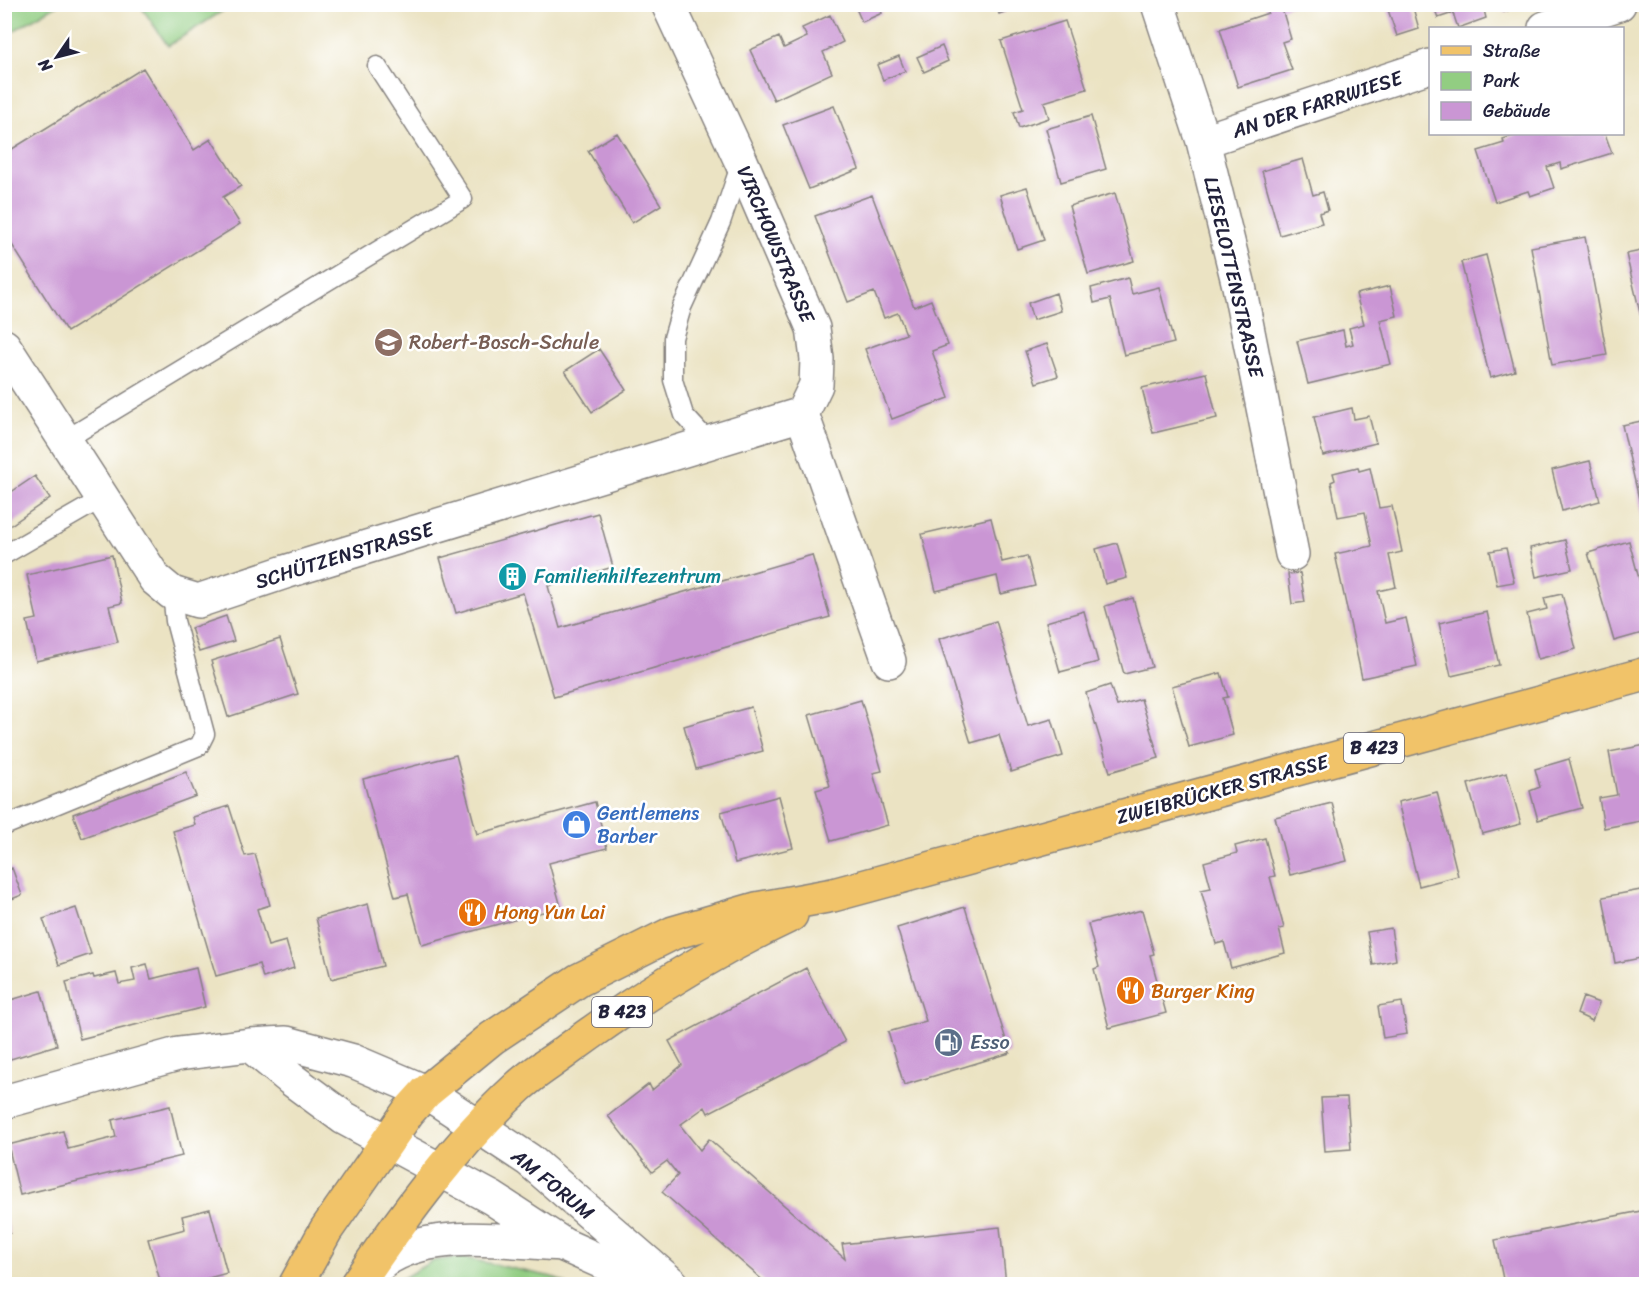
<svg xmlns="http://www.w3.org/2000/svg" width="1651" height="1289" font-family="Sriracha,sans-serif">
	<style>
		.green { fill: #92cd82; stroke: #5a785e; stroke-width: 1.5 }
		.building { fill: #ca96d4 }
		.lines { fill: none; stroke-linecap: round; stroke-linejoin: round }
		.service-casing { stroke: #86827f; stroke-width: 21 }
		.minor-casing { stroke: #86827f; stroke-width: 36 }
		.primary-casing { stroke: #86827f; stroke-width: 36 }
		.service { stroke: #fff; stroke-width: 18 }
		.minor { stroke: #fff; stroke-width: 33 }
		.primary { stroke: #f1c369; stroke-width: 33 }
		.labels { text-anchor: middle; stroke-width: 5; stroke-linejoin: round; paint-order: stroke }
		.shield { fill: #fff; stroke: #646476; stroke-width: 1.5 }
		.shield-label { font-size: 18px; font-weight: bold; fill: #22223b }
		.street-label { font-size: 20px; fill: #22223b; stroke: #fff }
		.education-label { font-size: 20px; fill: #785e54; stroke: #fff; text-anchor: start }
		.culture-label { font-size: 20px; fill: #0d838f; stroke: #fff; text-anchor: start }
		.shop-label { font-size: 20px; fill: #366cbe; stroke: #fff; text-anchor: start }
		.food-label { font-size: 20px; fill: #c56008; stroke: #fff; text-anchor: start }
		.service-label { font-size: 20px; fill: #4e5e75; stroke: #fff; text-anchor: start }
	</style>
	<rect width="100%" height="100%" fill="#fff"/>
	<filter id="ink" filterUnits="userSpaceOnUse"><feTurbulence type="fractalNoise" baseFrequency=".0167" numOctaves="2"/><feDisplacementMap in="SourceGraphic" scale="12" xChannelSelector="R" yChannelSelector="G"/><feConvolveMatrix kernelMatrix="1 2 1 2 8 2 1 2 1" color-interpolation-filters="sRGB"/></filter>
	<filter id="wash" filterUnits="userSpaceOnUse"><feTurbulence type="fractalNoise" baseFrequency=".008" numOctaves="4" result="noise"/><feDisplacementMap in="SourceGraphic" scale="24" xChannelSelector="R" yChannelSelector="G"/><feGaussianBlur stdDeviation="1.35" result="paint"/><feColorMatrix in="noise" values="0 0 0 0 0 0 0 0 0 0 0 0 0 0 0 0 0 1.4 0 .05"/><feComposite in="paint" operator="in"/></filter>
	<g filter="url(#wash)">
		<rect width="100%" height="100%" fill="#ebe3c3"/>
		<!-- green -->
		<path class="green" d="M5,4H57V5L5,36Z
			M140,5H232L168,46Z
			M460,1257L552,1277L567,1284H393L432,1261Z"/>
		<g id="blocks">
			<!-- building -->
			<path class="building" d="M859,4H878L882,13L862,22L855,6Z
				M996,4H1024V5L999,14Z
				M1265,4H1294L1282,9L1291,39L1282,42L1292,70L1238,87L1220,29L1268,13Z
				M1386,4H1412L1419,29L1397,36Z
				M1433,4H1499V5L1484,10L1486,18L1458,28L1453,13L1438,18Z
				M1501,4H1524V5L1504,12Z
				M830,15L843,42L823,52L832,73L774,100L750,50L779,37L784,48L807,37L802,28Z
				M1065,21L1087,89L1044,102L1049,118L1019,128L1014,112L1023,109L1001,41Z
				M942,46L948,61L924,72L917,57Z
				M899,56L905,71L883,80L877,65Z
				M143,68L194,150L211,139L241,186L223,197L240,224L67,332L4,232V154Z
				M834,106L859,169L809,189L783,125Z
				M1091,116L1106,169L1061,182L1046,129Z
				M617,133L661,205L632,223L588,151Z
				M1518,134H1605L1612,153L1561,169L1560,163L1547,167L1554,188L1530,196L1528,191L1495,202L1478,151L1504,143L1503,139Z
				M1303,159L1313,195L1323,192L1328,210L1319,213L1322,223L1280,235L1262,171Z
				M1027,187L1044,240L1017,249L1000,195Z
				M1115,193L1134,261L1088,274L1069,206Z
				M872,195L914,307L931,300L948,345L932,351L949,398L892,419L865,349L906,334L898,313L884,318L874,292L848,302L815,216Z
				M1585,237L1607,355L1552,365L1531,247Z
				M1646,250V338L1626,254Z
				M1486,255L1515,371L1490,378L1461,262Z
				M1128,278L1132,294L1159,287L1174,343L1124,355L1110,299L1094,303L1091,288Z
				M1390,286L1397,316L1380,320L1391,364L1308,384L1297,341L1343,330L1346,346L1353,344L1349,328L1364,324L1356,294Z
				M1056,293L1061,311L1033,320L1028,303Z
				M1047,344L1058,376L1036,383L1025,351Z
				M599,349L626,390L592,412L565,371Z
				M1206,373L1217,418L1153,433L1142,388Z
				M1352,408L1354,419L1369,416L1376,443L1323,456L1314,417Z
				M1646,420V520L1644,521L1622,425Z
				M1590,461L1600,501L1562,511L1552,470Z
				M1358,467L1359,471L1370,468L1379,508L1392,506L1402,552L1389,555L1396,587L1378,591L1385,623L1406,618L1417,666L1362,678L1335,554L1372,546L1365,512L1338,517L1331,482L1335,480L1333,473Z
				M35,476L50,498L8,527L4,523V497Z
				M598,513L613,567L548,586L560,628L812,555L830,617L554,697L523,593L456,613L440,558Z
				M991,518L1002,562L1027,556L1035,586L1001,594L997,576L936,591L922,534Z
				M1565,540L1572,569L1536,577L1530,548Z
				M1629,541L1642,590L1646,589V632L1614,641L1588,553Z
				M1117,543L1127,578L1105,584L1096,549Z
				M1506,548L1514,582L1497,585L1490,551Z
				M112,555L122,603L109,606L118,642L36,661L27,621L37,619L27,575Z
				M1300,573L1305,602L1292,604L1288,574Z
				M1562,594L1576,649L1538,659L1527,614L1547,609L1544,598Z
				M1133,598L1152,667L1124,674L1105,606Z
				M1084,611L1098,662L1060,672L1046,622Z
				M1487,612L1499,665L1451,676L1439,623Z
				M226,616L234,641L199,652L191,628Z
				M996,621L1028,726L1052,719L1063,756L1011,772L999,735L971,743L939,639Z
				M280,639L298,694L228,717L211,661Z
				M1221,673L1228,697L1223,698L1233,735L1189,747L1172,686Z
				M1110,685L1117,706L1141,699L1159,758L1110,772L1086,693Z
				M861,700L882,771L873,773L888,825L831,841L816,790L830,786L809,715Z
				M751,707L763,751L696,769L684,726Z
				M1646,745V789L1642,790L1646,820L1604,828L1599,798L1617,795L1609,752Z
				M456,755L477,834L595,802L607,848L549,863L561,907L422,945L408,894L395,897L363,779Z
				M1569,759L1582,808L1538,820L1530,791L1540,787L1535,769Z
				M186,772L196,796L82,838L73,814Z
				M1507,773L1521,824L1482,834L1468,784Z
				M1437,792L1458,876L1419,886L1398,802Z
				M779,796L793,848L735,863L721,812Z
				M1332,803L1347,861L1290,875L1275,817Z
				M229,806L245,856L255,854L270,905L257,909L268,946L286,941L294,968L263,978L259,964L216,976L173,831L195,825L193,817Z
				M1265,838L1275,876L1270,877L1284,928L1279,929L1285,953L1231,968L1224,942L1216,944L1201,890L1211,888L1204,862L1237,853L1235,846Z
				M12,868L22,895L9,900L4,888V871Z
				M1646,889V957L1615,963L1603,897Z
				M368,904L383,966L331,979L316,918Z
				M965,907L1010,1053L904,1085L888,1032L926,1021L897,928Z
				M76,908L91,954L59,965L43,919Z
				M1142,910L1154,954L1150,955L1166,1013L1109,1028L1094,969L1099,967L1088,924Z
				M1391,928L1396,960L1373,965L1367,932Z
				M147,964L151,979L196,968L205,1007L80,1039L66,982L93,975L94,978L116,973L119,984L135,981L132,968Z
				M806,968L845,1042L708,1113L705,1107L680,1125L700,1150L709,1139L845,1259L842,1244L1000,1227L1006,1284H767L662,1192L678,1175L667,1161L652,1172L608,1116L649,1084L652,1090L682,1065L669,1041Z
				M41,991L57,1045L4,1061V1002Z
				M1583,997L1599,1003L1592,1021L1577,1014Z
				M1402,1002L1407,1034L1383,1038L1378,1006Z
				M1347,1097L1351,1149L1325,1151L1321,1098Z
				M170,1106L182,1156L20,1195L8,1145L63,1131L68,1149L116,1137L112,1120Z
				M210,1209L227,1273L187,1284H161L148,1239L185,1229L182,1216Z
				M1646,1210V1284H1504L1495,1240Z
				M4,1212L10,1233L4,1234Z"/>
		</g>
	</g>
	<g filter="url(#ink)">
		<use href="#blocks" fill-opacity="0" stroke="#86827f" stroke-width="1.5"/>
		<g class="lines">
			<defs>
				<path id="service" d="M65,440L463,199L377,66
					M709,442L684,415L673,380V338L682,307L721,222L741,163
					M4,555L103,498
					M4,826L199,746L205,734L175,621L172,593"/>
				<path id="minor" d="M668,4L741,161L813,328L817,359L816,385L802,414L889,661
					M1158,4L1203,141L1239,286L1292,554
					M1545,28L1619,4
					M1203,141L1430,66
					M4,346L155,579L172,593L198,601L285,572L802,414
					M250,1045L291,1079L344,1118L492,1198L564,1245L651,1284
					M4,1102L178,1054L250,1045L286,1043L353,1061L426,1092L529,1160L672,1284
					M362,1280C371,1273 380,1263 390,1257C439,1229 508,1242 562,1244"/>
				<path id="primary" d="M296,1284L326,1230L408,1112L426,1092L492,1038L579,980L673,933L756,909L833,895L1646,674
					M357,1284C404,1215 456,1144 518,1087C533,1073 552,1062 569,1049C638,998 713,952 791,915"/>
			</defs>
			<!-- service casing -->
			<use href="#service" class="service-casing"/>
			<!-- minor casing -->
			<use href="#minor" class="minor-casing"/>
			<!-- primary casing -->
			<use href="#primary" class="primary-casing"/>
			<!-- service -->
			<use href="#service" class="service"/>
			<!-- minor -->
			<use href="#minor" class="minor"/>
			<!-- primary -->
			<use href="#primary" class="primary"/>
		</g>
	</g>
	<!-- icons -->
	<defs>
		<symbol id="school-disc" viewBox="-11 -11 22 22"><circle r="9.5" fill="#8d6e63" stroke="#fff"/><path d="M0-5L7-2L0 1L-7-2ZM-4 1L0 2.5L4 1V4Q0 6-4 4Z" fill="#fff"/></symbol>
		<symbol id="building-disc" viewBox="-11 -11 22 22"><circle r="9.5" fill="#0f9aa8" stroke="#fff"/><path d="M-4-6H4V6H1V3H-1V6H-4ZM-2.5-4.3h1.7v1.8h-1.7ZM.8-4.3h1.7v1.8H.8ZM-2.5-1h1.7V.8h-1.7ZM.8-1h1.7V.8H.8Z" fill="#fff"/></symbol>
		<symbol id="shop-disc" viewBox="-11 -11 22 22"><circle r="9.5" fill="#3f7fe0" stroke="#fff"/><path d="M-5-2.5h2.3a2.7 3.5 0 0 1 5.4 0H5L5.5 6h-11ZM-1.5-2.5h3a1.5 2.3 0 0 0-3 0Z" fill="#fff"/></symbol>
		<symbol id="restaurant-disc" viewBox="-11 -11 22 22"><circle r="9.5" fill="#e8710a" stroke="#fff"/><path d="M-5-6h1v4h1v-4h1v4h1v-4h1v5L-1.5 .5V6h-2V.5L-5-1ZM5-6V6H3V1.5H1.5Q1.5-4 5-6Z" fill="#fff"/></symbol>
		<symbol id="fuel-disc" viewBox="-11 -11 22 22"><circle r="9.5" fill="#5c6f8a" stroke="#fff"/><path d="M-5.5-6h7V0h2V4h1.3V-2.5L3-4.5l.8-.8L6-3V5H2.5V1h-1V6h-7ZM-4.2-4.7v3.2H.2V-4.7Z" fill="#fff"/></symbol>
	</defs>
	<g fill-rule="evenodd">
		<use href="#school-disc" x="372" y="326" width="33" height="33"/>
		<use href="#building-disc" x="496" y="560" width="33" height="33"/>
		<use href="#shop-disc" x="560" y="808" width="33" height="33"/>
		<use href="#restaurant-disc" x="456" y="896" width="33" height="33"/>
		<use href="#restaurant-disc" x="1114" y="974" width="33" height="33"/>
		<use href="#fuel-disc" x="932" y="1026" width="33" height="33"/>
	</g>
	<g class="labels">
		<!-- shield labels -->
		<g class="shield">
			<rect x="1344" y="733" width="60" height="30" rx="4.5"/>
			<rect x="592" y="997" width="60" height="30" rx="4.5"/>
		</g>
		<g class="shield-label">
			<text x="1374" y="754">B 423</text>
			<text x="622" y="1018">B 423</text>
		</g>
		<!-- street labels -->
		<g class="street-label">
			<text transform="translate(1317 104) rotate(-18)" y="7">AN DER FARRWIESE</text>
			<text transform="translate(776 244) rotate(67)" y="7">VIRCHOWSTRASSE</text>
			<text transform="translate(1234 277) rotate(77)" y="7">LIESELOTTENSTRASSE</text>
			<text transform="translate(344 555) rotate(-17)" y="7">SCHÜTZENSTRASSE</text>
			<text transform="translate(1222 789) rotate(-15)" y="7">ZWEIBRÜCKER STRASSE</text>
			<text transform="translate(553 1184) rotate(39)" y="7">AM FORUM</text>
		</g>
		<!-- education labels -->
		<g class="education-label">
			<text x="409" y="349">Robert-Bosch-Schule</text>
		</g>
		<!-- culture labels -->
		<g class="culture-label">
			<text x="534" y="583">Familienhilfezentrum</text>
		</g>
		<!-- shop labels -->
		<g class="shop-label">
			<text x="597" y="820">Gentlemens<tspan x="597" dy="23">Barber</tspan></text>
		</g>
		<!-- food labels -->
		<g class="food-label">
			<text x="494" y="919">Hong Yun Lai</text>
			<text x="1151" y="998">Burger King</text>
		</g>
		<!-- service labels -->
		<g class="service-label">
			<text x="970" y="1049">Esso</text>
		</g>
	</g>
	<!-- margin -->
	<rect width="1651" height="1289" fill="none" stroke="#fff" stroke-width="24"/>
	<!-- legend -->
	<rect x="1429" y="27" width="195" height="108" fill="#ffffff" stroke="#a7a7b1" stroke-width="1.5"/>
	<rect x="1441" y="46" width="30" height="9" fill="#f1c369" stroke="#a7a7b1" stroke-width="1.5"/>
	<text x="1483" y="57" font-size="18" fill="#22223b">Straße</text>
	<rect x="1441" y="72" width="30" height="18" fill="#92cd82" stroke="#a7a7b1" stroke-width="1.5"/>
	<text x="1483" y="87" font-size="18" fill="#22223b">Park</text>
	<rect x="1441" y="102" width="30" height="18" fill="#ca96d4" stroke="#a7a7b1" stroke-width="1.5"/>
	<text x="1483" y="117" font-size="18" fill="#22223b">Gebäude</text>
	<!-- north arrow -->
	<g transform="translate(57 57) rotate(235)" stroke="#ffffff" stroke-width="4.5" paint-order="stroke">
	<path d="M0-4.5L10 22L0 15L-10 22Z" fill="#22223b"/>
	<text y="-9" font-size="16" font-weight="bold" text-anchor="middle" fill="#22223b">N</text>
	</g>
</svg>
